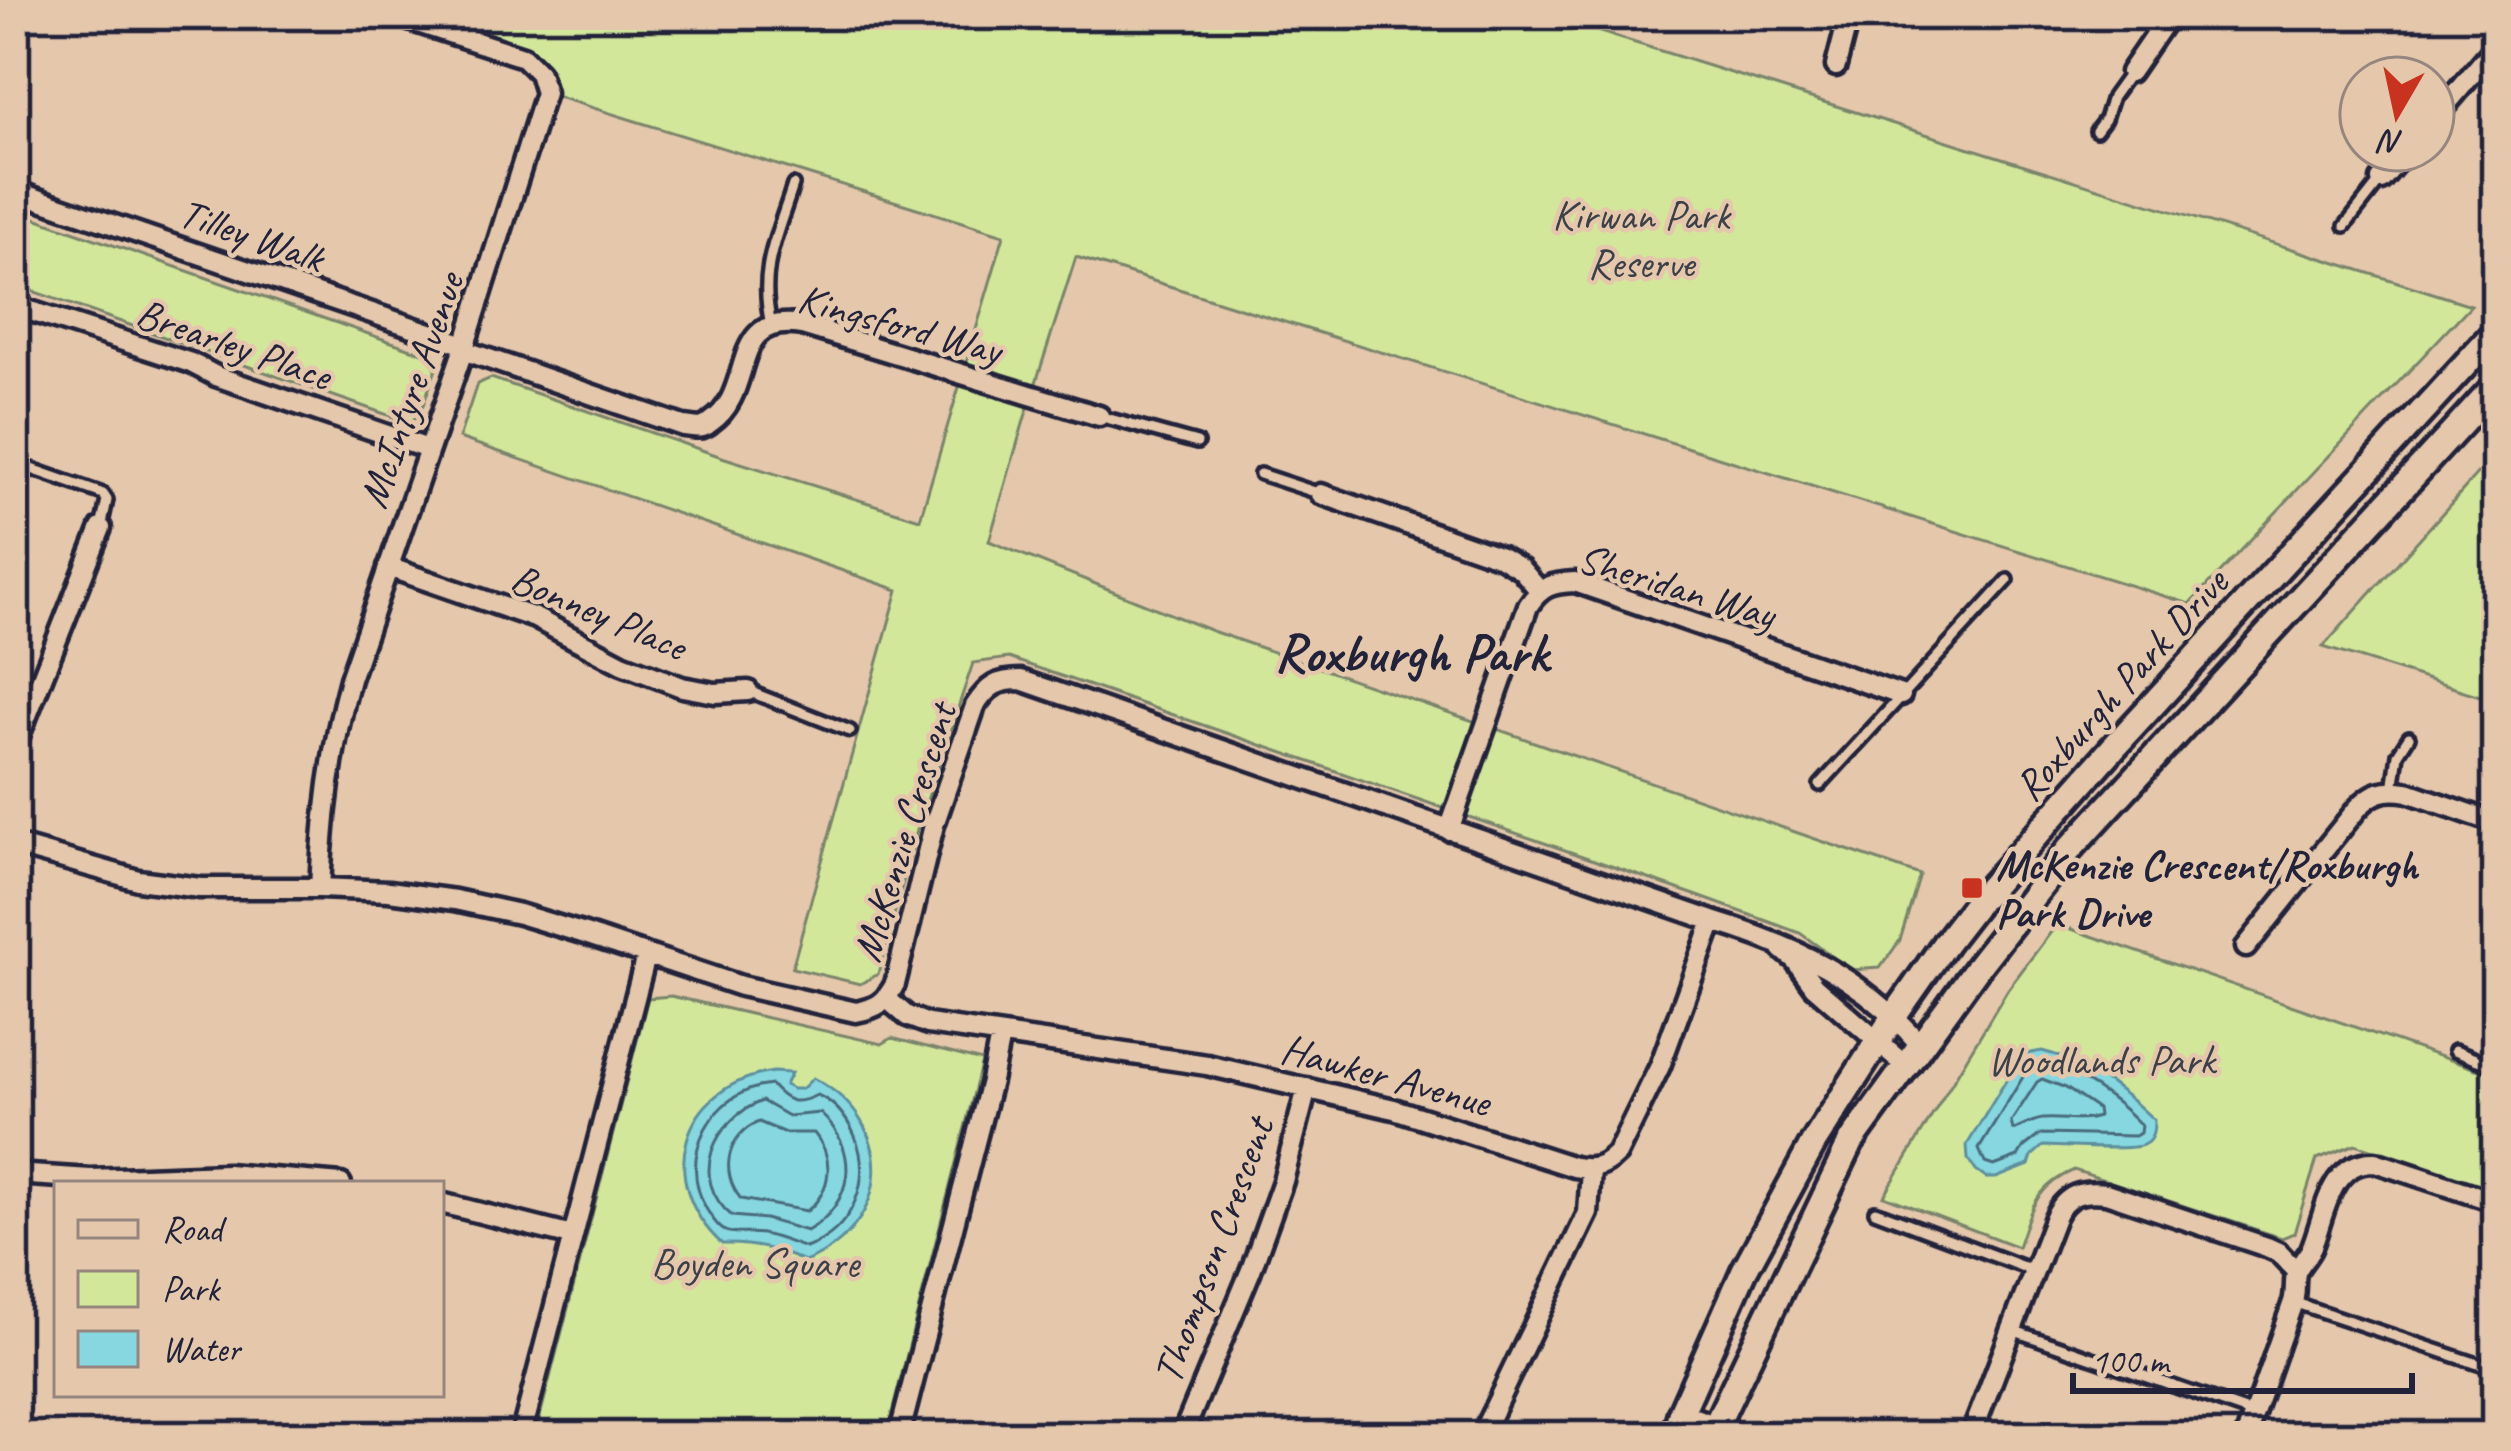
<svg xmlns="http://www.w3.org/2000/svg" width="2511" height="1451" font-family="Caveat,sans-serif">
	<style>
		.green { fill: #d3e79b; stroke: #7a846b; stroke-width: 3 }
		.water { fill: #86d7df; stroke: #5e8f9d; stroke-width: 3 }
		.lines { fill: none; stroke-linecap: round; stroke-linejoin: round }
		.shore { stroke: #4a6a7d; stroke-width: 3 }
		.service-casing { stroke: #22223b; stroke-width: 18 }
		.minor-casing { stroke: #22223b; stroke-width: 27 }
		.tertiary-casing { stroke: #22223b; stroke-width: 33 }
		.service { stroke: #e5c8ac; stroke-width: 9 }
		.minor { stroke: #e5c8ac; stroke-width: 18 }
		.tertiary { stroke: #e5c8ac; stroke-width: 24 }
		.poi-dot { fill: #c8321e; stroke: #e5c8ac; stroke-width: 4.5 }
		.labels { text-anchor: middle; stroke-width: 9; stroke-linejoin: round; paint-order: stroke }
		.park-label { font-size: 42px; fill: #3d4049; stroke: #e5c8ac }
		.street-label { font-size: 42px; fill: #22223b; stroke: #e5c8ac }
		.poi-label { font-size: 42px; font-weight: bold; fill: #22223b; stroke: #e5c8ac; text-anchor: start }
		.district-label { font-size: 54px; font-weight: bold; fill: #22223b; stroke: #e5c8ac }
	</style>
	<rect width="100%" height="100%" fill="#e5c8ac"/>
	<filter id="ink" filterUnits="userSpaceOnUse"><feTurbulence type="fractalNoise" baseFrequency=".00833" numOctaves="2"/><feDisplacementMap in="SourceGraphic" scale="24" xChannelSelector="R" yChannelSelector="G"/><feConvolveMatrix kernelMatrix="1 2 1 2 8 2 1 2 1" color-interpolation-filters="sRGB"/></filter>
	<g filter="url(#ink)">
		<!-- green -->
		<path class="green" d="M393,15H1546L2471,305L2190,604L1076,257L1025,417L989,541L1212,631L1920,875L1900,940L1880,968L1851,970L1800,933L1695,895L1009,658L973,663L917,830L878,974L860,984L792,968L898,590L459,438L477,384L491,378L725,458L920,519L1004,235L545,93L539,73Z
			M15,211L429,355L436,369L419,416L408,422L15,285Z
			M2496,453V701L2323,647Z
			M2057,924L2496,1076V1190L2355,1144L2317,1159L2294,1233L2282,1238L2074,1170C2035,1187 2031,1209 2018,1247L1884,1196L2008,989Z
			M671,996L882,1044L892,1038L982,1061L886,1436H535L648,998Z"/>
		<!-- water -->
		<path class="water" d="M2042,1051C2084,1061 2123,1090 2154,1120C2154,1130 2154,1140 2143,1145C2132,1151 2060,1146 2043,1146L2032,1156L2029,1165L1996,1178H1986L1976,1171L1968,1159L1967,1145L2016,1064L2026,1054Z
			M773,1072L791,1073L785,1085L793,1089H802L813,1078C899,1122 894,1225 805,1262C777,1249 752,1243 722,1244C654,1182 680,1085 773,1072Z"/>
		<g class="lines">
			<!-- shore -->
			<path class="shore" d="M2041,1063C2077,1071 2116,1099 2141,1125L2140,1133L2135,1136L2041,1134L2024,1147L2018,1157L1994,1166L1985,1163L1979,1149L2026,1072L2032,1065Z
				M2042,1079L2066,1088L2097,1109L2098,1117C2079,1123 2062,1117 2043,1119C2032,1120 2023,1127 2013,1130L2011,1122L2037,1082Z
				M771,1085C786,1102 795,1106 817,1095C835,1102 847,1118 855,1136C873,1182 852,1230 806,1248C791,1243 778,1237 762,1234C751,1232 734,1235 725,1231C717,1227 711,1216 707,1210C676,1157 711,1090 771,1085Z
				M762,1101L788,1116L820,1113C861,1150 854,1204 807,1231L765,1219L732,1216C687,1178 714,1119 762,1101Z
				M759,1122L785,1133H814C835,1158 832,1190 807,1211L741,1199C719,1173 727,1134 759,1122Z"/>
			<defs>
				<path id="service" d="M2096,131L2105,119L2112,97L2130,72
					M2345,226L2381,180
					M771,324C758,270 777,236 793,185
					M1099,416L1197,443
					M15,463L103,494L107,500L101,528
					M1260,474L1321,494
					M748,691L850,731
					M1820,785L2008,580
					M2393,790L2398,754L2409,737
					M2454,1051L2496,1067
					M1875,1211L2034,1271
					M2293,1302L2496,1370
					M2012,1330L2254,1414"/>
				<path id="minor" d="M1836,66L1845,31L1852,15
					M2130,72L2169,15
					M2433,120L2496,46
					M2381,180L2407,150
					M15,191L465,345
					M15,306L191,363L216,376L428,449
					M463,350L683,426C690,426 697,429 703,427C706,426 709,424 711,422C757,391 726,313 802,325L1099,416
					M1321,494L1501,557L1521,569L1539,590
					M388,567L535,618L622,664L682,687L715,693L748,691
					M15,746L101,528
					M1449,830L1528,606C1541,586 1552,583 1575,582L1901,695
					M15,845L138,880L200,888H320L389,891L455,900L519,914L582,933L741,986L856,1012C877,1008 885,1003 895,984L934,825L975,706C988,686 997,680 1021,680L1713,921C1795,946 1864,978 1920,1045
					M320,888C323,816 331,748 350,679L465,345L545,93L539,73L523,57L393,15
					M2246,947L2357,809C2372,792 2385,788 2408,792L2496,823
					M1782,949L1795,960L1814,986L1907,1067
					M887,999L907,1016L928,1024L1207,1065L1394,1109L1574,1167C1593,1170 1603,1168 1617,1154L1660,1066L1713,921
					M15,1174L90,1179L227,1174L341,1184
					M441,1203L572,1236
					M1681,1413L1743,1436
					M521,1436L646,956
					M899,1436L991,1081L1000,1036
					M1182,1436L1251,1270L1283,1181L1307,1088
					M1481,1436L1588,1213L1591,1170
					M1971,1436L2055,1217C2066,1194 2082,1190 2106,1193L2267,1247L2278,1252L2296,1271
					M2246,1436L2293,1302C2296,1292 2294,1283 2296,1273C2298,1266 2307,1257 2311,1249C2326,1214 2328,1161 2375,1162L2496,1202"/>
				<path id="tertiary" d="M1674,1436L1681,1413L1744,1271L1814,1142L1895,1015L1946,942L1977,902L2113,748L2496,331
					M1711,1436L1851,1142L1979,965L2069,850L2496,386"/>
			</defs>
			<!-- service casing -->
			<use href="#service" class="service-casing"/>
			<!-- minor casing -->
			<use href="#minor" class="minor-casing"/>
			<!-- tertiary casing -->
			<use href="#tertiary" class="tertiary-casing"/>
			<!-- service -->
			<use href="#service" class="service"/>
			<!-- minor -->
			<use href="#minor" class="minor"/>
			<!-- tertiary -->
			<use href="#tertiary" class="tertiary"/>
		</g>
	</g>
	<!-- markers -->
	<rect class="poi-dot" x="1960" y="876" width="24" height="24" rx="6"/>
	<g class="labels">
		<!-- park labels -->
		<g class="park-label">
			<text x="1641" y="229">Kirwan Park<tspan x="1641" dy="48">Reserve</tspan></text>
			<text x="2101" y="1074">Woodlands Park</text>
			<text x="755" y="1277">Boyden Square</text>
		</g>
		<!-- street labels -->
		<g class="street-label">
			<text transform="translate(252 234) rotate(19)" y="15">Tilley Walk</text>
			<text transform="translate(900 323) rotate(15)" y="15">Kingsford Way</text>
			<text transform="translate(234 343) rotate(19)" y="15">Brearley Place</text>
			<text transform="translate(410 390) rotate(-71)" y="15">McIntyre Avenue</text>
			<text transform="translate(1677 585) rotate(17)" y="15">Sheridan Way</text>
			<text transform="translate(599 611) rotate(23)" y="15">Bonney Place</text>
			<text transform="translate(2120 684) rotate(-48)" y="15">Roxburgh Park Drive</text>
			<text transform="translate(903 832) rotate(-73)" y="15">McKenzie Crescent</text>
			<text transform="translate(1386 1074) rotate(15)" y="15">Hawker Avenue</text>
			<text transform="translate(1212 1250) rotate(-70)" y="15">Thompson Crescent</text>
		</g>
		<!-- poi labels -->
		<g class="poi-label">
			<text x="1996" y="879">McKenzie Crescent/Roxburgh<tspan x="1996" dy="48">Park Drive</tspan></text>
		</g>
		<!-- district labels -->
		<g class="district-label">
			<text x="1411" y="671">Roxburgh Park</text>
		</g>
	</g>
	<!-- margin -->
	<rect width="2511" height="1451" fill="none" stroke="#e5c8ac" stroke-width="60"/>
	<rect x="30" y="30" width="2451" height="1391" fill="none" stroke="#22223b" stroke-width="4.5" filter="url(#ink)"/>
	<!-- legend -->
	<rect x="54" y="1181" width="390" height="216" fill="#e5c8ac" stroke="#97867f" stroke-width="3"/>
	<rect x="78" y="1220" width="60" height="18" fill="#e5c8ac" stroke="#97867f" stroke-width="3"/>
	<text x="162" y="1241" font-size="36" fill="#22223b">Road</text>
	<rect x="78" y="1271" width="60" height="36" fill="#d3e79b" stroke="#97867f" stroke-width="3"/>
	<text x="162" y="1301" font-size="36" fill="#22223b">Park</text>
	<rect x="78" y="1331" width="60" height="36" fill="#86d7df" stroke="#97867f" stroke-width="3"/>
	<text x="162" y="1361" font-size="36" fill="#22223b">Water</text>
	<!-- north arrow -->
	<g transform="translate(2397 114) rotate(189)"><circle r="57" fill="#e5c8ac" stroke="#97867f" stroke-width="3"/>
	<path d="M0-9L21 45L0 30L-21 45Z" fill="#c8321e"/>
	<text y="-18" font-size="33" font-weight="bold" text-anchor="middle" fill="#22223b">N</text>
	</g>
	<!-- scale -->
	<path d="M2073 1373v18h339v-18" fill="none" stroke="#22223b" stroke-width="6"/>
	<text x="2091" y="1373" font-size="36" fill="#22223b" stroke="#e5c8ac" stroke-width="9" paint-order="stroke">100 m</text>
</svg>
